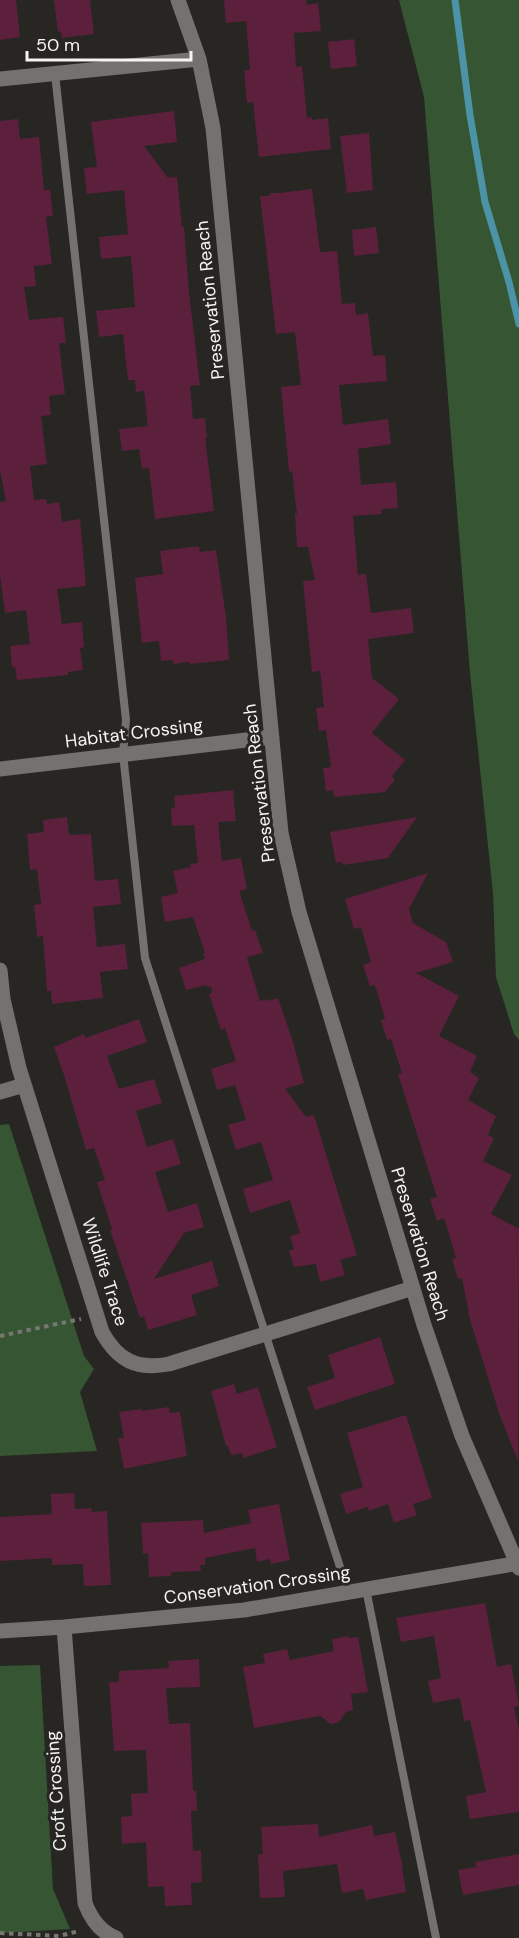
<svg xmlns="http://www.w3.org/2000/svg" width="519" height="1938" font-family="'DM Sans',sans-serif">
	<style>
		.green { fill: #365633 }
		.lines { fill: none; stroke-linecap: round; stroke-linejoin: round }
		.stream { stroke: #4c93a8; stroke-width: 7 }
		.building { fill: #5c203c }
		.path { stroke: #777673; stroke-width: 4; stroke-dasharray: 4.5 4.5; stroke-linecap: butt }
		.lane { stroke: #74726e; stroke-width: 8 }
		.street { stroke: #74726e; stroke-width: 15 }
		.labels { text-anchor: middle; stroke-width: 6; stroke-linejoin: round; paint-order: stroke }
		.street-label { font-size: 18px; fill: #f5f4f2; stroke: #272623 }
	</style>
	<rect width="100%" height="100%" fill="#272623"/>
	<!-- green -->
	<path class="green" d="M399,0H519V1040L514,1034L496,977L493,893L470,673L424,97Z
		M9,1124L84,1356L94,1369L80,1392L97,1451L0,1456V1125Z
		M40,1665L53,1889L70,1929L0,1933V1666Z"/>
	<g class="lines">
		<!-- stream -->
		<path class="stream" d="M455,0L470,115L485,202L509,282L519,324"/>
	</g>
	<!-- building -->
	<path class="building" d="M0,0H16L20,37L0,40Z
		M54,0H90L94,34L62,38L61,31L58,32Z
		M224,0H306L307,5L318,3L321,31L294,33L296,67L302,66L307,118L312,117V120L328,118L331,149L259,157L253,102L247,103L244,70H250L246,21L226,23Z
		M354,39L357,66L331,69L328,42Z
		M174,111L177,142L144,146L168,178L177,177L182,227H184L189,293L200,385L190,386L193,419L205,418L207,438H205L214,511L155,519L149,468L142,469L139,449L122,451L119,429L148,426L144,391L136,392L135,380H128L123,334L99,337L96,311L135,307L131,256L101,259L99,237L128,234L124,190L87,194L84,168L97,167L91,122Z
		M18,119L20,139L39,137L44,190H50L53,216L46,217L52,264L34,266L36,286L24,287L29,320L63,317L66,343H59L65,394L49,396L51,415L41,416L47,464L30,466L34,500L46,499L47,504L59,502L62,522L80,519L86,586L57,589L62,624L82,622L84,647L80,648L83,670L68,672V675L17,680L15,667H12L10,646L30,644L26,610L5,613L0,576V502L6,501L0,470V121Z
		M369,133L373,190L347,193L340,136Z
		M312,189L320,252L337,251L342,304L355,303L356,315L368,313L373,356L385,355L387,381L339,385L343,425L388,419L391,444L358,449L361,485L396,482L398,508L381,509L382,514L353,516L358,575L366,574L371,613L411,608L414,633L368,639L372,678L399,699L372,733L405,760L392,776L395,780L385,792L334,797L333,790L326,791L323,768L331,767L326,730L319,731L316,708L324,707L320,671L312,672L303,581L315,580L308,547H297L295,514H297L292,471L289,472L281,387L301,385L295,332L276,334L260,196H269L271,193H280Z
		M376,227L379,253L354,256L352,230Z
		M199,546L200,552L216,550L226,617L229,660L190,664V662L173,664V660L161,661L159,641L142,643L135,578L163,574L160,551Z
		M233,790L236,821L218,822L222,861L241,858L247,889L240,891V894L252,931L255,930L263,953L247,957L260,1001L267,999L268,1001L278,998L293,1042L304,1083L285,1089L306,1117L314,1115L357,1255L340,1260L345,1275L320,1282L316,1264L294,1267L289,1251L294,1249L290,1236L300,1233L290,1200L250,1213L243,1189L273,1180L261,1142L236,1150L228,1125L246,1120L235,1085L217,1090L211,1069L236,1061L225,1028L221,1030L209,994L212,993L211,987H207V985L186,990L179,968L205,959L203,953H205L193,917L165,922L161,897L178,893L173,871L191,867L190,864L198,863L194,825L172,826L171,808H175L174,796Z
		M67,817L69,835L91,834L95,881L118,879L121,904L93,907L97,947L125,944L128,969L100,972L103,998L52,1004L51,991H47L43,936L37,937L34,905L41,904L37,869L30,870L27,834L44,832L43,820Z
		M417,817L388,858L343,865L342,862L336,863L330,832Z
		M428,873L409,909L413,923L446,942L453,962L416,973L459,996L439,1036L477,1056L470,1072L479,1078L468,1100L496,1116L488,1135L494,1138L483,1161L512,1175L491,1214L519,1229L518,1461L499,1413L468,1313H469L462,1278L458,1279L452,1259L456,1258L446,1224L444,1218L437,1221L430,1199L437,1197L398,1074L402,1073L391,1039L387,1040L381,1020L385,1019L375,985L370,986L363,965L371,962L361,927L354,929L345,899Z
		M139,1019L147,1042L107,1056L119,1089L154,1079L162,1103L136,1111L147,1147L173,1139L181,1164L155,1172L168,1212L197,1203L204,1227L184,1233L154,1279L212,1261L219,1286L191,1295L197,1315L148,1330L144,1316L140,1318L110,1230L112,1229L97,1182L105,1180L94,1148L86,1150L65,1078L54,1047L84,1034L85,1038Z
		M380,1337L395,1384L315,1410L307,1387L335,1378L328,1355Z
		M234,1384L237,1394L258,1387L277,1447L243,1458L242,1453L231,1455L228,1446H226L211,1391Z
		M169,1407L170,1413L180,1412L187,1456L124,1469L118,1438H124L119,1412L142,1409V1411Z
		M406,1415L432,1498L413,1504L417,1515L394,1523L388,1504L369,1511L368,1507L346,1514L340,1494L363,1487L347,1433Z
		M74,1493L75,1509L91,1508L92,1512L107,1511L111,1585L84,1586L83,1564L52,1565V1558L0,1561V1517L52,1514L51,1494Z
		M279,1504L290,1560L271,1564L270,1559L257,1562L255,1548L205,1558V1565H200L201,1571L171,1572V1576L149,1577L148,1553L143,1554L141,1523L203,1520L204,1533L251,1523L248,1510Z
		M485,1603L497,1667L511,1664L519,1706L514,1707L519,1730V1812L470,1819L466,1796L486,1792L470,1720L464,1721L460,1698L433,1703L428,1681L441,1678L434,1636L401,1642L396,1618Z
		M349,1636V1638L358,1637L368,1692L351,1694L353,1710L346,1712L339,1722L331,1724L320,1716L254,1728L243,1667L265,1663L263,1654L287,1649L290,1660L334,1651L332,1639Z
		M199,1659L200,1687L166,1688L169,1724L190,1723L193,1791H196L197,1811H191L193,1851L201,1850L202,1882L191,1883L192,1905L165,1906L164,1886L148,1887L146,1842L122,1844L121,1817L132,1816L131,1794L148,1793L146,1750L114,1751L109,1682H119V1671L169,1668L168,1661Z
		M318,1824L319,1837L372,1825L374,1836L395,1832L403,1868H402L406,1892L366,1900L363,1889L342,1893L337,1864L283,1871L285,1897L260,1898L258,1855L263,1854L261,1827Z
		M519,1854V1885L463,1895L458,1870L476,1867L475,1862Z"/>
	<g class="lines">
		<!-- path -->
		<path class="path" d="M0,1336L81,1319
			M0,1933L59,1936L79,1931"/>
		<!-- lane -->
		<path class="lane" d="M55,74L126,720L123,754L145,958L348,1592
			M366,1589L436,1938"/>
		<!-- street -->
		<path class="street" d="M178,0L199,59L213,128L281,833L299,912L424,1325L462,1436L519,1568
			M0,79L199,59
			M0,769L272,737
			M0,970L3,999L19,1068L102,1332C118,1361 137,1370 169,1364L413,1288
			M0,1092L24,1085
			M64,1627L85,1903C91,1919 100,1932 116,1938
			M0,1631L64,1627L244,1610L519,1563"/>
	</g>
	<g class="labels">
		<!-- street labels -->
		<g class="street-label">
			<text transform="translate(210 300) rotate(-96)" y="6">Preservation Reach</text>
			<text transform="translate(134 733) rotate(-7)" y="6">Habitat Crossing</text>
			<text transform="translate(259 783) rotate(-97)" y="6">Preservation Reach</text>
			<text transform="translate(420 1244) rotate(73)" y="6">Preservation Reach</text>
			<text transform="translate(105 1272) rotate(72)" y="6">Wildlife Trace</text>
			<text transform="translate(257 1585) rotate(-8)" y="6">Conservation Crossing</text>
			<text transform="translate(56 1791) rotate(-94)" y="6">Croft Crossing</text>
		</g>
	</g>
	<!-- scale -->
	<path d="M27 51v9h164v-9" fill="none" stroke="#f5f4f2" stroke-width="3"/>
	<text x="36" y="51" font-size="18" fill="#f5f4f2" stroke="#272623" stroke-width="4.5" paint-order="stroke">50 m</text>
</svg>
